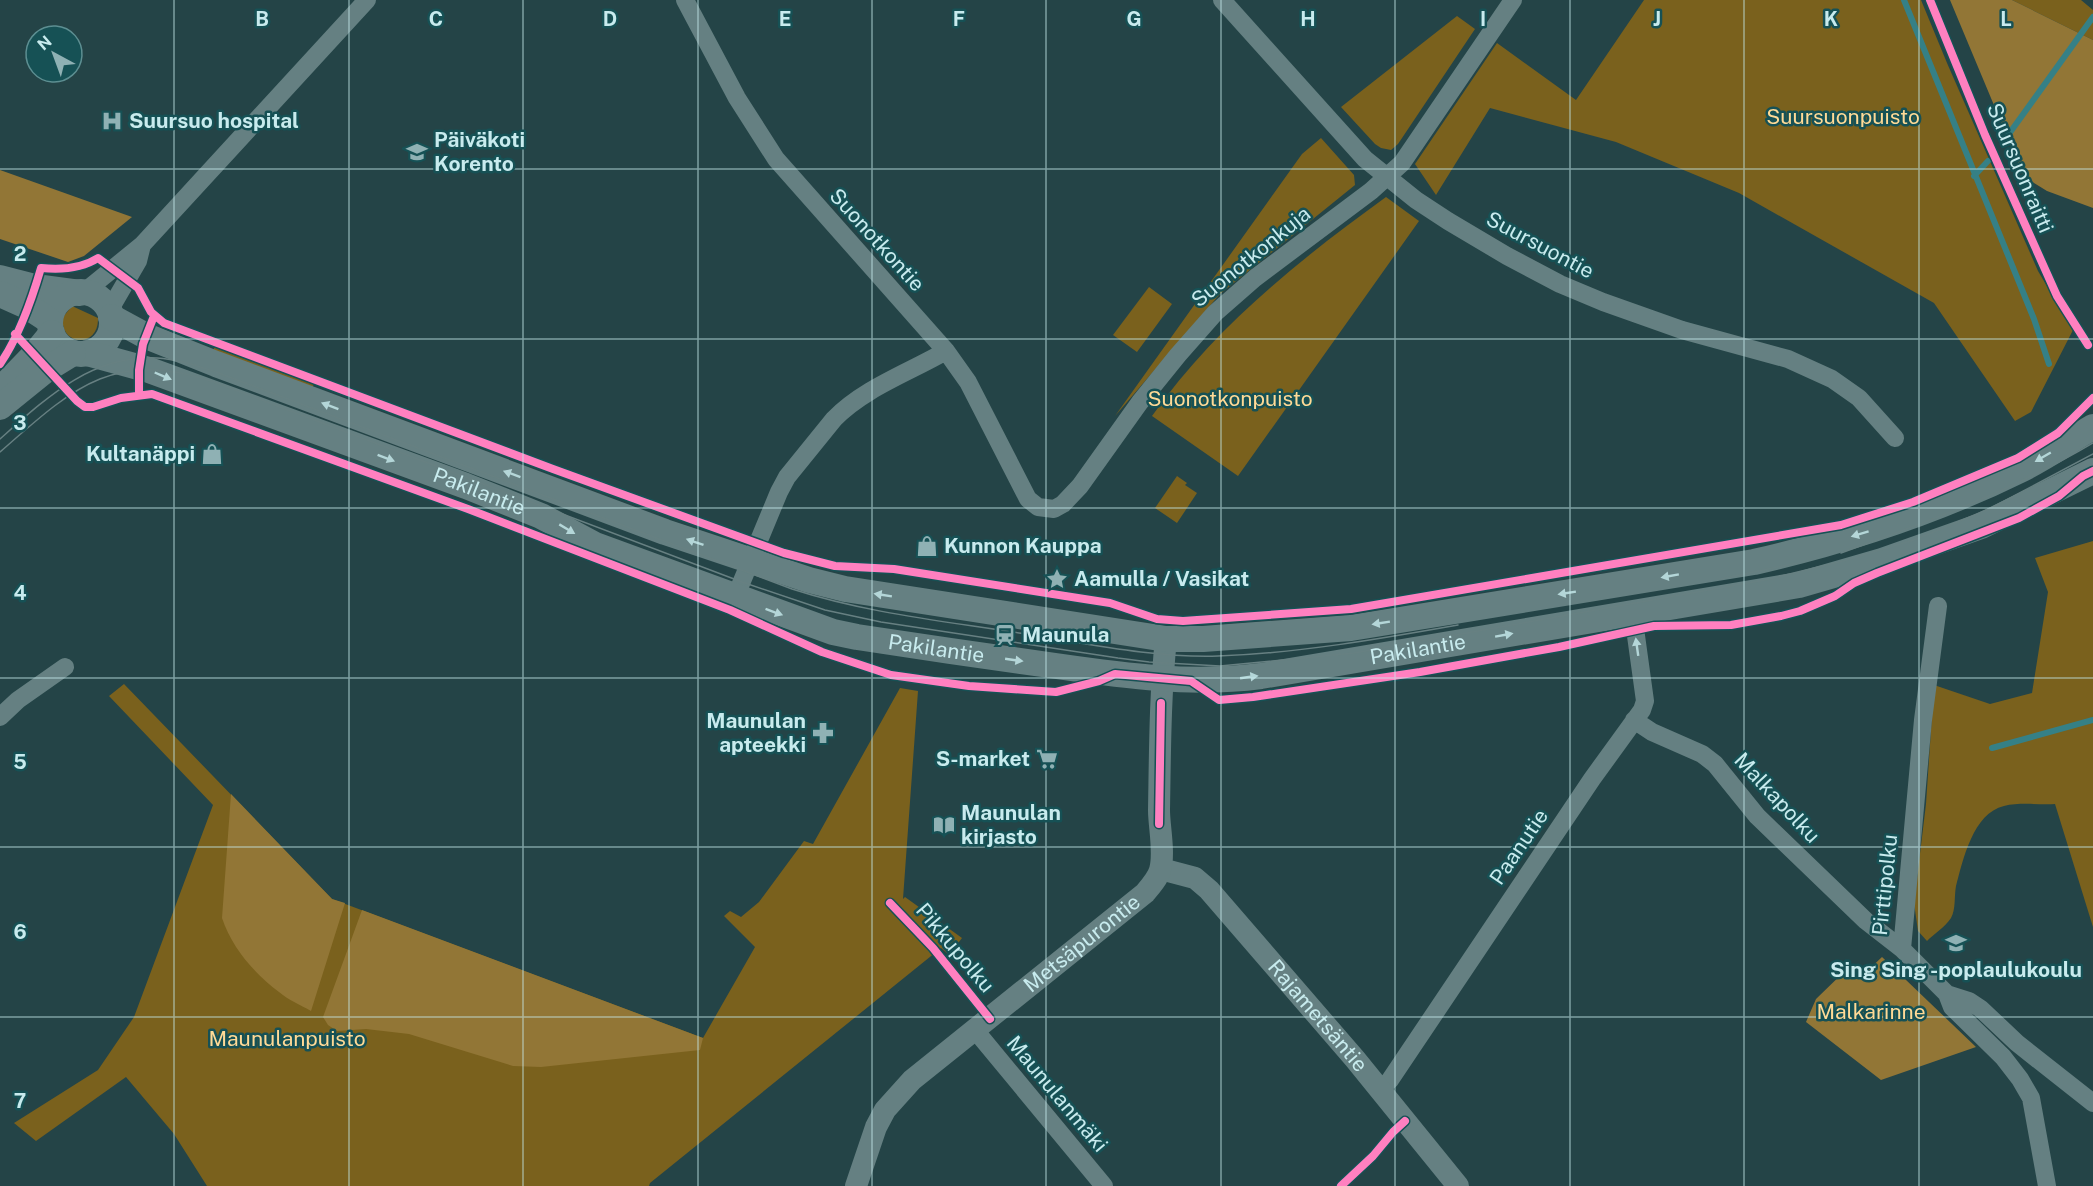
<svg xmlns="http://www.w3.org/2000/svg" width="2093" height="1186" font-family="'Public Sans',sans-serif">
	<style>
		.green { fill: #7a611d }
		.forest { fill: #927636 }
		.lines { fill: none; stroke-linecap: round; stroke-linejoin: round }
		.stream { stroke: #358086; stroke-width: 6 }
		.minor { stroke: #658082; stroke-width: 18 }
		.tertiary { stroke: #658082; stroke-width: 22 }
		.secondary { stroke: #658082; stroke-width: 26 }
		.tram { stroke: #678082; stroke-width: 1.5 }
		.cycleway-casing { stroke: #165155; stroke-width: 11 }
		.cycleway { stroke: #ff80c0; stroke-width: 8 }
		.oneway { fill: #b4d6d8 }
		.grid { fill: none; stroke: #c8ebee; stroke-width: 1.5; stroke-opacity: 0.55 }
		.labels { text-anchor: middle; stroke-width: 5; stroke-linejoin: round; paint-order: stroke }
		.park-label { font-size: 21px; fill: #ffda96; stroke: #165155 }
		.poi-label { font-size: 21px; font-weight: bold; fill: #c8ebee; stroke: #165155; text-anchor: start }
		.street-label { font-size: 21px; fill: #c8ebee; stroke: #165155 }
		.grid-label { font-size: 20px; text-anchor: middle; font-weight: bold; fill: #c8ebee; stroke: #165155; stroke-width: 5; stroke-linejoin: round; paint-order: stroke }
	</style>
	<rect width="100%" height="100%" fill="#244447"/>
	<!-- green -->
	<path class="green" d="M1644,0H1921L1947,63L2038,271L2073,330L2031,412L2015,421L1934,303L1739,193L1616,142L1490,108L1436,195L1415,164L1497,43L1576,100Z
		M2012,0H2081L2093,10V40Z
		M1457,16L1475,29L1398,144L1391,150L1381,148L1375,144L1341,107Z
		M1321,138L1354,175L1355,185L1220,294L1115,416L1302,154Z
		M1386,197L1419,221L1238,476L1152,416C1214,328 1299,260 1386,197Z
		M1149,287L1172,304L1137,352L1113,335Z
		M72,306L98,318C99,349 59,346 63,317Z
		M216,346L314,383L312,390L211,352Z
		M1177,476L1187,483L1185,485L1197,493L1177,523L1155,508Z
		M2093,541V927L2055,804C2039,805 2020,802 2004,806C1973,813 1963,860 1956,886C1954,897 1956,909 1951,918C1945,927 1934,934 1927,941L1918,931L1914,903L1926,804L1934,685L1990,704L2032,693L2048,592L2035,558Z
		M124,684L332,899L703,1038L755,947L724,916L730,911L741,917L759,902L804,841L813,844L900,688L918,691L903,899L905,897L962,938L949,955L941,948L650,1183L649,1186H207L174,1134L126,1077L36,1141L14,1123L98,1070L134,1017L213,805L109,696Z"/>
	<!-- forest -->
	<path class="forest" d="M1950,0H2012L2093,40V208L2047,191L2024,177Z
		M0,170L132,217L84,256L68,262L0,239Z
		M231,794L332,899L345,903L311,1011C301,1005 288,1000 279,992C254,973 232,948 222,918Z
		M362,910L703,1038L700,1050L541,1067L513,1066L409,1034L366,1029L337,1031L328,1025L323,1017Z
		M1882,957L1976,1047L1881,1080L1806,1022L1816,999L1850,966L1862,976Z"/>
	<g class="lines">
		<!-- stream -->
		<path class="stream" d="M1904,0L2034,319L2049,364
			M2006,138L2093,17
			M1974,176L1988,161
			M1992,748L2093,720"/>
		<!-- minor -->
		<path class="minor" d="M685,0L737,98L776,159L946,351L968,382L1028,499L1038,507L1054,509L1063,504L1080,486L1140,402L1178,355L1215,313L1255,278L1371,191L1402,163L1513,0
			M1222,0L1365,159L1416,200L1448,221L1507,256L1560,284L1603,302L1682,330L1788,359L1832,379L1859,398L1895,438
			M83,293L142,245L367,0
			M109,311L138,261L142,245
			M735,598L779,492L787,477L834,419C864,388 910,372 946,351
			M1938,606L1923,720L1902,949L1947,994L1969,1001L1981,1009L2017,1043L2093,1103
			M0,717L18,700L65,667
			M1634,720L1652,732L1702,754L1715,764L1757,816L1866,921L1902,949
			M1947,994L1952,1007L2003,1057L2020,1079L2031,1098L2047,1186
			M975,1030L1104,1186
			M1380,1090L1390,1080L1592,779L1642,710L1645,701L1633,614"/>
		<!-- tertiary -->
		<g class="tertiary">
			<path id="s1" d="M1161,869L1195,878L1209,890L1355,1059L1458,1186"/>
			<path id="s2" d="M856,1186L876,1127L885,1110L912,1080L1145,893C1151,886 1158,878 1160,870C1165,853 1159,827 1159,810C1160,752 1160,695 1166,639"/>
		</g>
		<!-- secondary -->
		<g class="secondary">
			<path d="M0,278L35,287L80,293"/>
			<circle cx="81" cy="323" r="31"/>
			<path d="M0,294L27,306L50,321"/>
			<path d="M111,317L146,336L216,364L665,532L809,580L845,589L1166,639H1203L1351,628L1754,562C1846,541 1937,511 2022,469C2046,457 2069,441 2093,427"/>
			<path id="s3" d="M87,353L149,370L466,486L541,516L595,545L833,632L857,637C923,647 990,657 1056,666C1126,676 1191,685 1261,676L1799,585L1882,561L1981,526L2093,471"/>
			<path d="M6,384L34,355L52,333"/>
			<path d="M0,407L47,369L73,353"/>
		</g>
		<!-- tram -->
		<path class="tram" d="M0,439C46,398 91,355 157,358C177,359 197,366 216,372L792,589C866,613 943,621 1019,633C1085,643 1152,658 1218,656C1299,653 1379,639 1458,625
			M0,452C72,389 113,348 214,382L742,582L825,610L881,622L1118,658L1149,662L1220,666L1354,653L1765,580L1843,561L1917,539L1991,508L2093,454
			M1841,553C1927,522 2014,490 2093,443
			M1720,579L1797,563"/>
		<defs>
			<path id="cycleway" d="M1930,0L1985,135L2057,296L2088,345
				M15,334L77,401L85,407H93L121,398L152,394L468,509L730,610L822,652L891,675L969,686L1056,692L1099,681L1115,674L1191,681L1219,700L1253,697L1420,672L1559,647L1654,626L1731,625L1781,616L1800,611L1835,596L1854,583L1877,573L2019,518L2059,496L2083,476L2093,471
				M0,364C18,338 32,299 41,268C61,270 81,269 98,258L138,288L151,312L164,323L553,469L784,553L835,566L894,569L1078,598L1110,603L1157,619L1183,621L1351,609L1841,525L1913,502L2018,458L2058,433L2093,398
				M139,394V370L143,344L154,316
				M1159,824L1161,703
				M890,903L933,948L990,1019
				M1341,1186L1373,1156L1393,1132L1405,1121"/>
		</defs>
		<!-- cycleway casing -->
		<use href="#cycleway" class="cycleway-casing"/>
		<!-- cycleway -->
		<use href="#cycleway" class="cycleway"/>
	</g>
	<!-- one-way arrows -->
	<defs><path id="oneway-solid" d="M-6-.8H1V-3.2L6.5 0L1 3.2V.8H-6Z" transform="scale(1.5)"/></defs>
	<g class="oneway">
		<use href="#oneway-solid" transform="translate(163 376) rotate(23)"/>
		<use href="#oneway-solid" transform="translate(330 406) rotate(-159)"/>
		<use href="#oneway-solid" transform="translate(2043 457) rotate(150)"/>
		<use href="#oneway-solid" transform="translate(386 458) rotate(21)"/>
		<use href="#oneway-solid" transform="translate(512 474) rotate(-160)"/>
		<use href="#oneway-solid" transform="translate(567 529) rotate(31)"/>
		<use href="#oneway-solid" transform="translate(1860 534) rotate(163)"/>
		<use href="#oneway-solid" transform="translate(695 542) rotate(-161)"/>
		<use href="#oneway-solid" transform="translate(1670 576) rotate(170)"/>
		<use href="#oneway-solid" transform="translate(1567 593) rotate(171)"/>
		<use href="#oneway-solid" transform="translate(883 595) rotate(-171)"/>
		<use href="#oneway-solid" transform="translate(774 612) rotate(20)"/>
		<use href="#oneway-solid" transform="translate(1381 623) rotate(171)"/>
		<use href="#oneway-solid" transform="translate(1504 635) rotate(-10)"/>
		<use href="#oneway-solid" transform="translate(1637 647) rotate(-98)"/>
		<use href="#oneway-solid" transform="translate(1014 660) rotate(8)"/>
		<use href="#oneway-solid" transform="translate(1249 677) rotate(-8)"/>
	</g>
	<!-- grid -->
	<path class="grid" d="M174,0V1186M349,0V1186M523,0V1186M698,0V1186M872,0V1186M1046,0V1186M1221,0V1186M1395,0V1186M1570,0V1186M1744,0V1186M1919,0V1186M0,169H2093M0,339H2093M0,508H2093M0,678H2093M0,847H2093M0,1017H2093"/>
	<!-- icons -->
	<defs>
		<symbol id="hospital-bare" viewBox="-9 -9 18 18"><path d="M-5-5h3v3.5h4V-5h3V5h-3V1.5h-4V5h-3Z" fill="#8fb1b4" stroke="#165155" stroke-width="2.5" paint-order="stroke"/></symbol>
		<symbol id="school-bare" viewBox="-9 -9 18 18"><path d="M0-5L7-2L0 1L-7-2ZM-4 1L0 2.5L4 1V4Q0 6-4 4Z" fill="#8fb1b4" stroke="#165155" stroke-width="2.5" paint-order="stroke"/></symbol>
		<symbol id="shop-bare" viewBox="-9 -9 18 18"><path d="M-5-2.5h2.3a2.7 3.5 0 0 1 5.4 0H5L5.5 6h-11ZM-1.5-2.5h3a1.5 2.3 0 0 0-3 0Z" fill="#8fb1b4" stroke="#165155" stroke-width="2.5" paint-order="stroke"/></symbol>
		<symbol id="sight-bare" viewBox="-9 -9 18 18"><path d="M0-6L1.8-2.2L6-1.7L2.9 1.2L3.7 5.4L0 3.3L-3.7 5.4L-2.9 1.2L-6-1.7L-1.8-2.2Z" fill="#8fb1b4" stroke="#165155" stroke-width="2.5" paint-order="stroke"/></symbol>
		<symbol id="station-bare" viewBox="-9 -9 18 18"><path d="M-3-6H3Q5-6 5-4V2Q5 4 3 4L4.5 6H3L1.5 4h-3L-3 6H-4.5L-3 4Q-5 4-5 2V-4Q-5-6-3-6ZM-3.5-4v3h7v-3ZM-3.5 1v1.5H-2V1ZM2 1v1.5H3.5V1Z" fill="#8fb1b4" stroke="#165155" stroke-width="2.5" paint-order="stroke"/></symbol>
		<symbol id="pharmacy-bare" viewBox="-9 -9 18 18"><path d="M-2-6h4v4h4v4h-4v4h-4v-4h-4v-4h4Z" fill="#8fb1b4" stroke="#165155" stroke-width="2.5" paint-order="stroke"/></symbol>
		<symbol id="supermarket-bare" viewBox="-9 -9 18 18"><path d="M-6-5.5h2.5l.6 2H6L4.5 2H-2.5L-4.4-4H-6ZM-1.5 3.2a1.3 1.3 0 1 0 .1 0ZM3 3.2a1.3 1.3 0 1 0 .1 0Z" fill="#8fb1b4" stroke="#165155" stroke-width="2.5" paint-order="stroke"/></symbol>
		<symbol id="library-bare" viewBox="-9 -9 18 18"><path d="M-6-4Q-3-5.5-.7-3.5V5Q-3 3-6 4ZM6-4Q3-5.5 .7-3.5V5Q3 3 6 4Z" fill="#8fb1b4" stroke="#165155" stroke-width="2.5" paint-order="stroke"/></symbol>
	</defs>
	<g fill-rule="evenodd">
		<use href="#hospital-bare" x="97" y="106" width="30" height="30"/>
		<use href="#school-bare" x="402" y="137" width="30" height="30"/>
		<use href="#shop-bare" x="197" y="439" width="30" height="30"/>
		<use href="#shop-bare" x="912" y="531" width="30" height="30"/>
		<use href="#sight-bare" x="1042" y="564" width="30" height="30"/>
		<use href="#station-bare" x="990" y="620" width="30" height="30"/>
		<use href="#pharmacy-bare" x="808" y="718" width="30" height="30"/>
		<use href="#supermarket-bare" x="1032" y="744" width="30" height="30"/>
		<use href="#library-bare" x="929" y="810" width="30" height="30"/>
		<use href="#school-bare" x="1941" y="928" width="30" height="30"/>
	</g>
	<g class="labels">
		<!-- park labels -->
		<g class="park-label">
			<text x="1843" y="124">Suursuonpuisto</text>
			<text x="1230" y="406">Suonotkonpuisto</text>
			<text x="1871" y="1019">Malkarinne</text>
			<text x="287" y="1046">Maunulanpuisto</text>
		</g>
		<!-- poi labels -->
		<g class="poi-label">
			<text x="129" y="128">Suursuo hospital</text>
			<text x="434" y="147">Päiväkoti<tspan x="434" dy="24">Korento</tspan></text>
			<text x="195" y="461" text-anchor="end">Kultanäppi</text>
			<text x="944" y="553">Kunnon Kauppa</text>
			<text x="1074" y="586">Aamulla / Vasikat</text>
			<text x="1022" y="642">Maunula</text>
			<text x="806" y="728" text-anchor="end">Maunulan<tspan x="806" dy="24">apteekki</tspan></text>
			<text x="1030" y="766" text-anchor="end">S-market</text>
			<text x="961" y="820">Maunulan<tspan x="961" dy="24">kirjasto</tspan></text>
			<text x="1956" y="977" text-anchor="middle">Sing Sing -poplaulukoulu</text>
		</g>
		<!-- street labels -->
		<g class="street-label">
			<text transform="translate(2020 168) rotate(67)" y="7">Suursuonraitti</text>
			<text transform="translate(877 240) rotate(48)" y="7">Suonotkontie</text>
			<text transform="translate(1540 245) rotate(28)" y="7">Suursuontie</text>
			<text transform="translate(1251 257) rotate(-39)" y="7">Suonotkonkuja</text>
			<text dy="7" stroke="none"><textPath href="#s3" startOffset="416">Pakilantie</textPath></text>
			<text dy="7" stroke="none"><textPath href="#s3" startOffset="902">Pakilantie</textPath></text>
			<text dy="7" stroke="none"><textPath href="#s3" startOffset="1388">Pakilantie</textPath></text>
			<text transform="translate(1777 798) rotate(47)" y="7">Malkapolku</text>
			<text transform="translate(1519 847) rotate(-56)" y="7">Paanutie</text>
			<text transform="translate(1885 885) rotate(-84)" y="7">Pirttipolku</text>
			<text dy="7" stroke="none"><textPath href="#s2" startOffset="340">Metsäpurontie</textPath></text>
			<text transform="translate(955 948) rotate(50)" y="7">Pikkupolku</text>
			<text dy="7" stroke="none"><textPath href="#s1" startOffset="220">Rajametsäntie</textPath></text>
			<text transform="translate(1057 1094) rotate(50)" y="7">Maunulanmäki</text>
		</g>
	</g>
	<g class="grid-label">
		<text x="262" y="26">B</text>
		<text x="436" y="26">C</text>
		<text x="610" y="26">D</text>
		<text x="785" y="26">E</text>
		<text x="959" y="26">F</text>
		<text x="1134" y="26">G</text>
		<text x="1308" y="26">H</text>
		<text x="1483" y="26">I</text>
		<text x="1657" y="26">J</text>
		<text x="1831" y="26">K</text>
		<text x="2006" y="26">L</text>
		<text x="20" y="261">2</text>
		<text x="20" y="430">3</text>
		<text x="20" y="600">4</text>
		<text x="20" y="769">5</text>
		<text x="20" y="939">6</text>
		<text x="20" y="1108">7</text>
	</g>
	<!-- north arrow -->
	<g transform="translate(54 54) rotate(319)"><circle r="28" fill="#165155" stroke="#5d8f92" stroke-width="1.5"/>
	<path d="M0-4.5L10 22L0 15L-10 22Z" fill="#8fb1b4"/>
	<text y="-9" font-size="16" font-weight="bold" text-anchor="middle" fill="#c8ebee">N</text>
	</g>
</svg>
